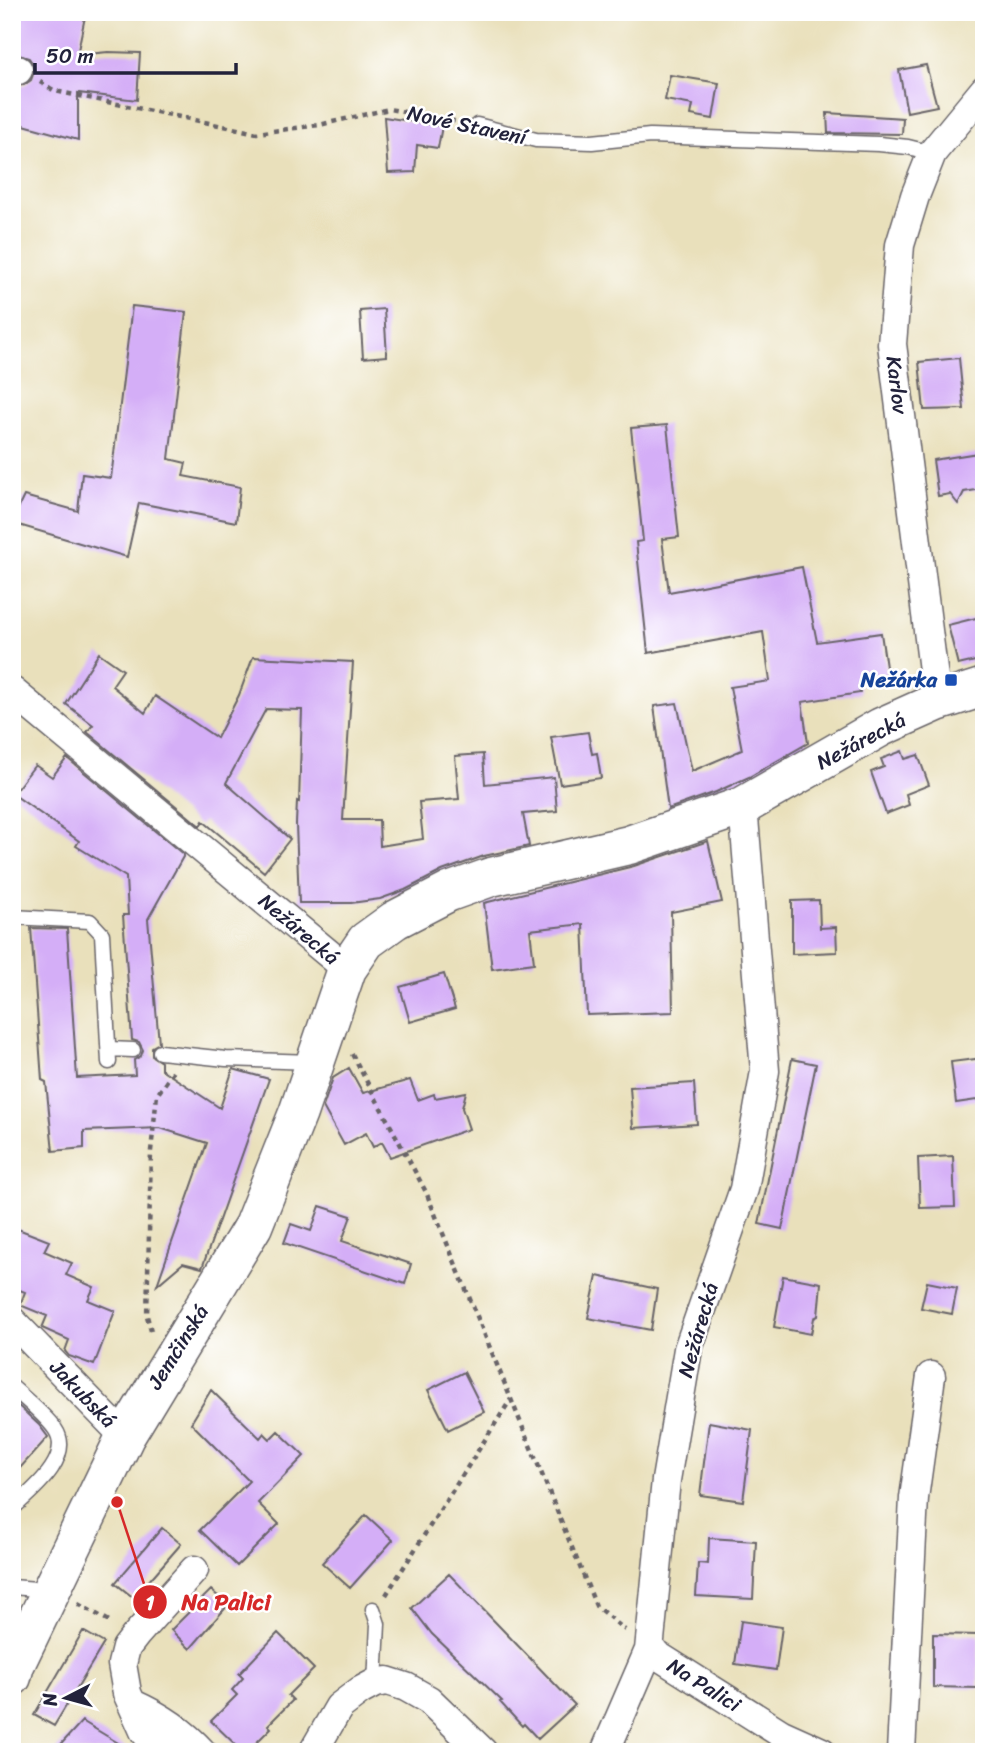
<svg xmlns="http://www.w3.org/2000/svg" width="996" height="1764" font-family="Sriracha,sans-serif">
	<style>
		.building { fill: #d4aef7 }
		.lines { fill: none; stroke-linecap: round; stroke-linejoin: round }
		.lane-casing { stroke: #686468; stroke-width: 17 }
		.street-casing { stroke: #686468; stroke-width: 31 }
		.secondary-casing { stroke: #686468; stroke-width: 41 }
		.path { stroke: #686468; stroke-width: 4.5; stroke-dasharray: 5 5; stroke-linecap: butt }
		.lane { stroke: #fff; stroke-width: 14 }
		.street { stroke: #fff; stroke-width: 28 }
		.secondary { stroke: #fff; stroke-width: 38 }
		.transit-dot { fill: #1a4fb4; stroke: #fff; stroke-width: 2.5 }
		.labels { text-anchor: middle; stroke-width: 5; stroke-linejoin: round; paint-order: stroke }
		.street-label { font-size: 21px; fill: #22223b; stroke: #fff }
		.transit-label { font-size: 21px; font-weight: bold; fill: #164399; stroke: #fff; text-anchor: end }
		.leader { fill: none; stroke: #d62828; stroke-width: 2.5 }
		.callout-dot { fill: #d62828; stroke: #fff; stroke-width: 2.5 }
		.mark-label { font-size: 21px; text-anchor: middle; font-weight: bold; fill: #fff }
		.callout-label { font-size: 23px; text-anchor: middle; font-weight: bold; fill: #d62828; stroke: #fff; stroke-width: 5; stroke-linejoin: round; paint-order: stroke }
	</style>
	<rect width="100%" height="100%" fill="#fff"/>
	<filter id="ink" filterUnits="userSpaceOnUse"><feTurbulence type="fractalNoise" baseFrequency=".0143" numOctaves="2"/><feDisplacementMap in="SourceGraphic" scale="14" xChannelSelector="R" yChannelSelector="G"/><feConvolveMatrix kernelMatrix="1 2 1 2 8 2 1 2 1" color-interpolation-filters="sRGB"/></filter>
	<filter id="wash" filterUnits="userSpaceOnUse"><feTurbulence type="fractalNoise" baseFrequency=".00686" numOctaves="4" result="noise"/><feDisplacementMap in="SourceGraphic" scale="28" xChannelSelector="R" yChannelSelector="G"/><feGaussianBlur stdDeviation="1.57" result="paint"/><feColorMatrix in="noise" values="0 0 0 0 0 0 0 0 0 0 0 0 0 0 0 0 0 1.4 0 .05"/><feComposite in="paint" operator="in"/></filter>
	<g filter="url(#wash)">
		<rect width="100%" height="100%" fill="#e9e0bb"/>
		<g id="blocks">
			<!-- building -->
			<path class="building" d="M12,12H86L77,55L108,52L140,53L137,100L78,93V140L20,124L21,117L12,114V86L24,85L31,80L34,72L33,64L29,58L12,53Z
				M926,65L937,106L907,112L899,70Z
				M670,75L719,83L713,119L691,115L693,105L665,100Z
				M827,113L903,118L902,134L828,133Z
				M384,117L442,126L438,148L417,145L415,172L388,173Z
				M132,306L186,312L169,459L186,463L183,476L240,487L236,522L139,503L127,557L12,523V521L24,496L78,511L82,474L111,478Z
				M384,309L387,356L363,358L360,311Z
				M959,358L964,409L924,410L919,362Z
				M667,425L679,537L662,539L669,592L802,567L817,642L881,633L888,681L859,685L860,693L802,702L808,743L749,777L716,792L668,809L654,706L677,703L692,771L742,750L730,687L770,681L763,632L648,653L636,542L643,541L631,428Z
				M978,453L983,489L964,492L958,504L950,494L938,496L933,460Z
				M984,616V659L958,665L948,625Z
				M99,653L123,670L112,686L145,713L155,696L217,738L239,695L253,657L353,662L343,820H379L380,846L423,839L419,802L459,799L455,756L483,754L485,784L554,777L557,811L523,814L529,846L484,856L442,871L405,890L380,899L351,903H299L296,824L297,801L299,802L302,710L266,709L226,783L290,839L264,872L203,821L200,826L87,732L93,725L66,704Z
				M588,732L592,754L597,753L601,778L560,784L551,737Z
				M902,751L905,759L918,755L929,785L906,794L909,805L886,814L871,772L884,767L881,759Z
				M67,758L184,855L148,919L159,1043L152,1047V1056L161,1062V1069L220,1108L233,1069L269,1079L202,1268L183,1263L157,1285L207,1143L160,1128L84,1131V1148L53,1151L46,1082L42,1080L31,928L67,929L77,1078L135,1075L134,1060L141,1056L143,1050L139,1042L132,1040L123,915H128L126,877L76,846L79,841L13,794L35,765L52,777Z
				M708,841L722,902L671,912L673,1012L587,1015L583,924L530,930L534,963L492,969L484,903L634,866Z
				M819,900L820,928L836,927L837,952L792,954V901Z
				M444,974L455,1009L410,1022L400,987Z
				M984,1058V1099L956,1103L951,1062Z
				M792,1059L816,1064L782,1229L759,1224Z
				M349,1068L363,1093L410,1080L418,1100L434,1094L435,1098L466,1092L462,1108L469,1129L390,1157L382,1142L373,1147L366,1133L344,1145L323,1107L333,1078Z
				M694,1083L697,1124L633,1128L630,1087Z
				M953,1156L955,1207L920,1208L918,1158Z
				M320,1206L351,1216L342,1241L411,1264L405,1284L284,1243L291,1224L311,1231Z
				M18,1229L49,1241L44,1251L72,1263L66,1275L94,1287L88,1300L115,1311L94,1365L69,1356L65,1351L69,1340L42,1328L47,1316L20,1305L25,1292L12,1287V1244Z
				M597,1276L657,1289L651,1330L588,1318Z
				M783,1276L821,1283L818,1316L814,1318L811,1334L774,1327Z
				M927,1282L957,1288L952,1314L921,1308Z
				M464,1372L484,1412L448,1430L428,1390Z
				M211,1390L260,1438L264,1433L270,1439L278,1431L304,1456L258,1503L279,1524L237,1566L200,1530L249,1481L191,1423Z
				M12,1400L39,1425L48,1437L12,1477Z
				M709,1422L752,1430L743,1501L700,1495Z
				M366,1515L393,1540L350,1588L322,1563Z
				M162,1528L181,1544L134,1598L115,1583Z
				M709,1538L756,1541L753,1599L696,1596L698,1563L708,1564Z
				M449,1574L575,1705L538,1739L524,1724L522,1726L500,1702L502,1701L432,1634L412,1608Z
				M211,1590L228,1605L190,1649L171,1630Z
				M741,1621L782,1627L776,1670L735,1664Z
				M83,1631L104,1643L54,1726L34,1715Z
				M278,1633L314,1669L288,1695L293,1700L268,1725L271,1728L247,1752H243L211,1721L237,1695L232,1690L243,1678L239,1674Z
				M933,1634L979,1635L978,1688L933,1687Z
				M82,1721L133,1752H54Z"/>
		</g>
	</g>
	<g filter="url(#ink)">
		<use href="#blocks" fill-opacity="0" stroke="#686468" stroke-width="2"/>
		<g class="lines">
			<defs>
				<path id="lane" d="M477,125L536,140L592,142L650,136L879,144L908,147L932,153
					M12,917L90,921L102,934L109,1062
					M109,1049L133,1050
					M160,1052L226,1059L312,1062
					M12,1387C26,1400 44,1414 55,1429C75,1458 30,1492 12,1509
					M12,1587L49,1590
					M373,1609L378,1624L375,1683"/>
				<path id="street" d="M12,69L18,70
					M12,691L347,969
					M937,702L892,344L900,245L915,196L932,153L984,90
					M12,1321L125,1437
					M649,1650L782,1734L822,1752
					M133,1704C160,1716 182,1730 202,1752
					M161,1752L144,1731L127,1693L122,1664L126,1648L136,1635L194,1570
					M313,1752L339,1707L360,1691L375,1683L387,1681L406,1687L429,1700L483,1752
					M605,1752L649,1650L666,1480L688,1349L744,1189L765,1071L743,806
					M901,1752L914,1498L931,1376"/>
				<path id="secondary" d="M12,1677L15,1665L125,1437L253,1226L298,1113L347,969L366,941L395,920L449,892L491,877L629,845L743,806L881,727L937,702L984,687"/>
			</defs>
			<!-- lane casing -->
			<use href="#lane" class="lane-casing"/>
			<!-- street casing -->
			<use href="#street" class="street-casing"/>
			<!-- secondary casing -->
			<use href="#secondary" class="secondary-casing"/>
			<!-- path -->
			<path class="path" d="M40,82L55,91L257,133L319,125L389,109L459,122
				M352,1054L426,1192L596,1606L625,1630
				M151,1331L147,1316L151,1151L157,1095L173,1072
				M386,1595L511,1399
				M78,1604L113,1623"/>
			<!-- lane -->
			<use href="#lane" class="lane"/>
			<!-- street -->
			<use href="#street" class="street"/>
			<!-- secondary -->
			<use href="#secondary" class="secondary"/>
		</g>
	</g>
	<!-- markers -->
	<rect class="transit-dot" x="944" y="673" width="14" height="14" rx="3.5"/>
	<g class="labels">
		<!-- street labels -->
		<g class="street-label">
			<text transform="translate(467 125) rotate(12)" y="7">Nové Stavení</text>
			<text transform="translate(897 385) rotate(83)" y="7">Karlov</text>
			<text transform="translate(861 741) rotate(-28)" y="7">Nežárecká</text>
			<text transform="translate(299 929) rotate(40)" y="7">Nežárecká</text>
			<text transform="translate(698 1330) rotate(-74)" y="7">Nežárecká</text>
			<text transform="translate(178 1347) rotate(-58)" y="7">Jemčinská</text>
			<text transform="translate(83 1394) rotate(46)" y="7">Jakubská</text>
			<text transform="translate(704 1685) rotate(32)" y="7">Na Palici</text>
		</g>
		<!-- transit labels -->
		<g class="transit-label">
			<text x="937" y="687">Nežárka</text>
		</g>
	</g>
	<!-- callouts -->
	<path class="leader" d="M117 1502L150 1602"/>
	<g class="callout-dot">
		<circle cx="117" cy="1502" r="7"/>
		<circle cx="150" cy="1602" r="18"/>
	</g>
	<g class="mark-label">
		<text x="150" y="1610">1</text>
	</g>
	<g class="callout-label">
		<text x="226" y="1610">Na Palici</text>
	</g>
	<!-- margin -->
	<rect width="996" height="1764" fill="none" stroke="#fff" stroke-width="42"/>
	<!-- north arrow -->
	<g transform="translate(66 1698) rotate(264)" stroke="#ffffff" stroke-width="5" paint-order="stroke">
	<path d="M0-5L12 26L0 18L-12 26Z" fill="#22223b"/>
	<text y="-10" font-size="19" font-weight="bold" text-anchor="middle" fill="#22223b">N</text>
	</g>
	<!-- scale -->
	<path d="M35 63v10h201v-10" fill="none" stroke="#22223b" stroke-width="3.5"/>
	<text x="46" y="63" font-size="21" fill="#22223b" stroke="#ffffff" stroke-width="5" paint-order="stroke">50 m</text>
</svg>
